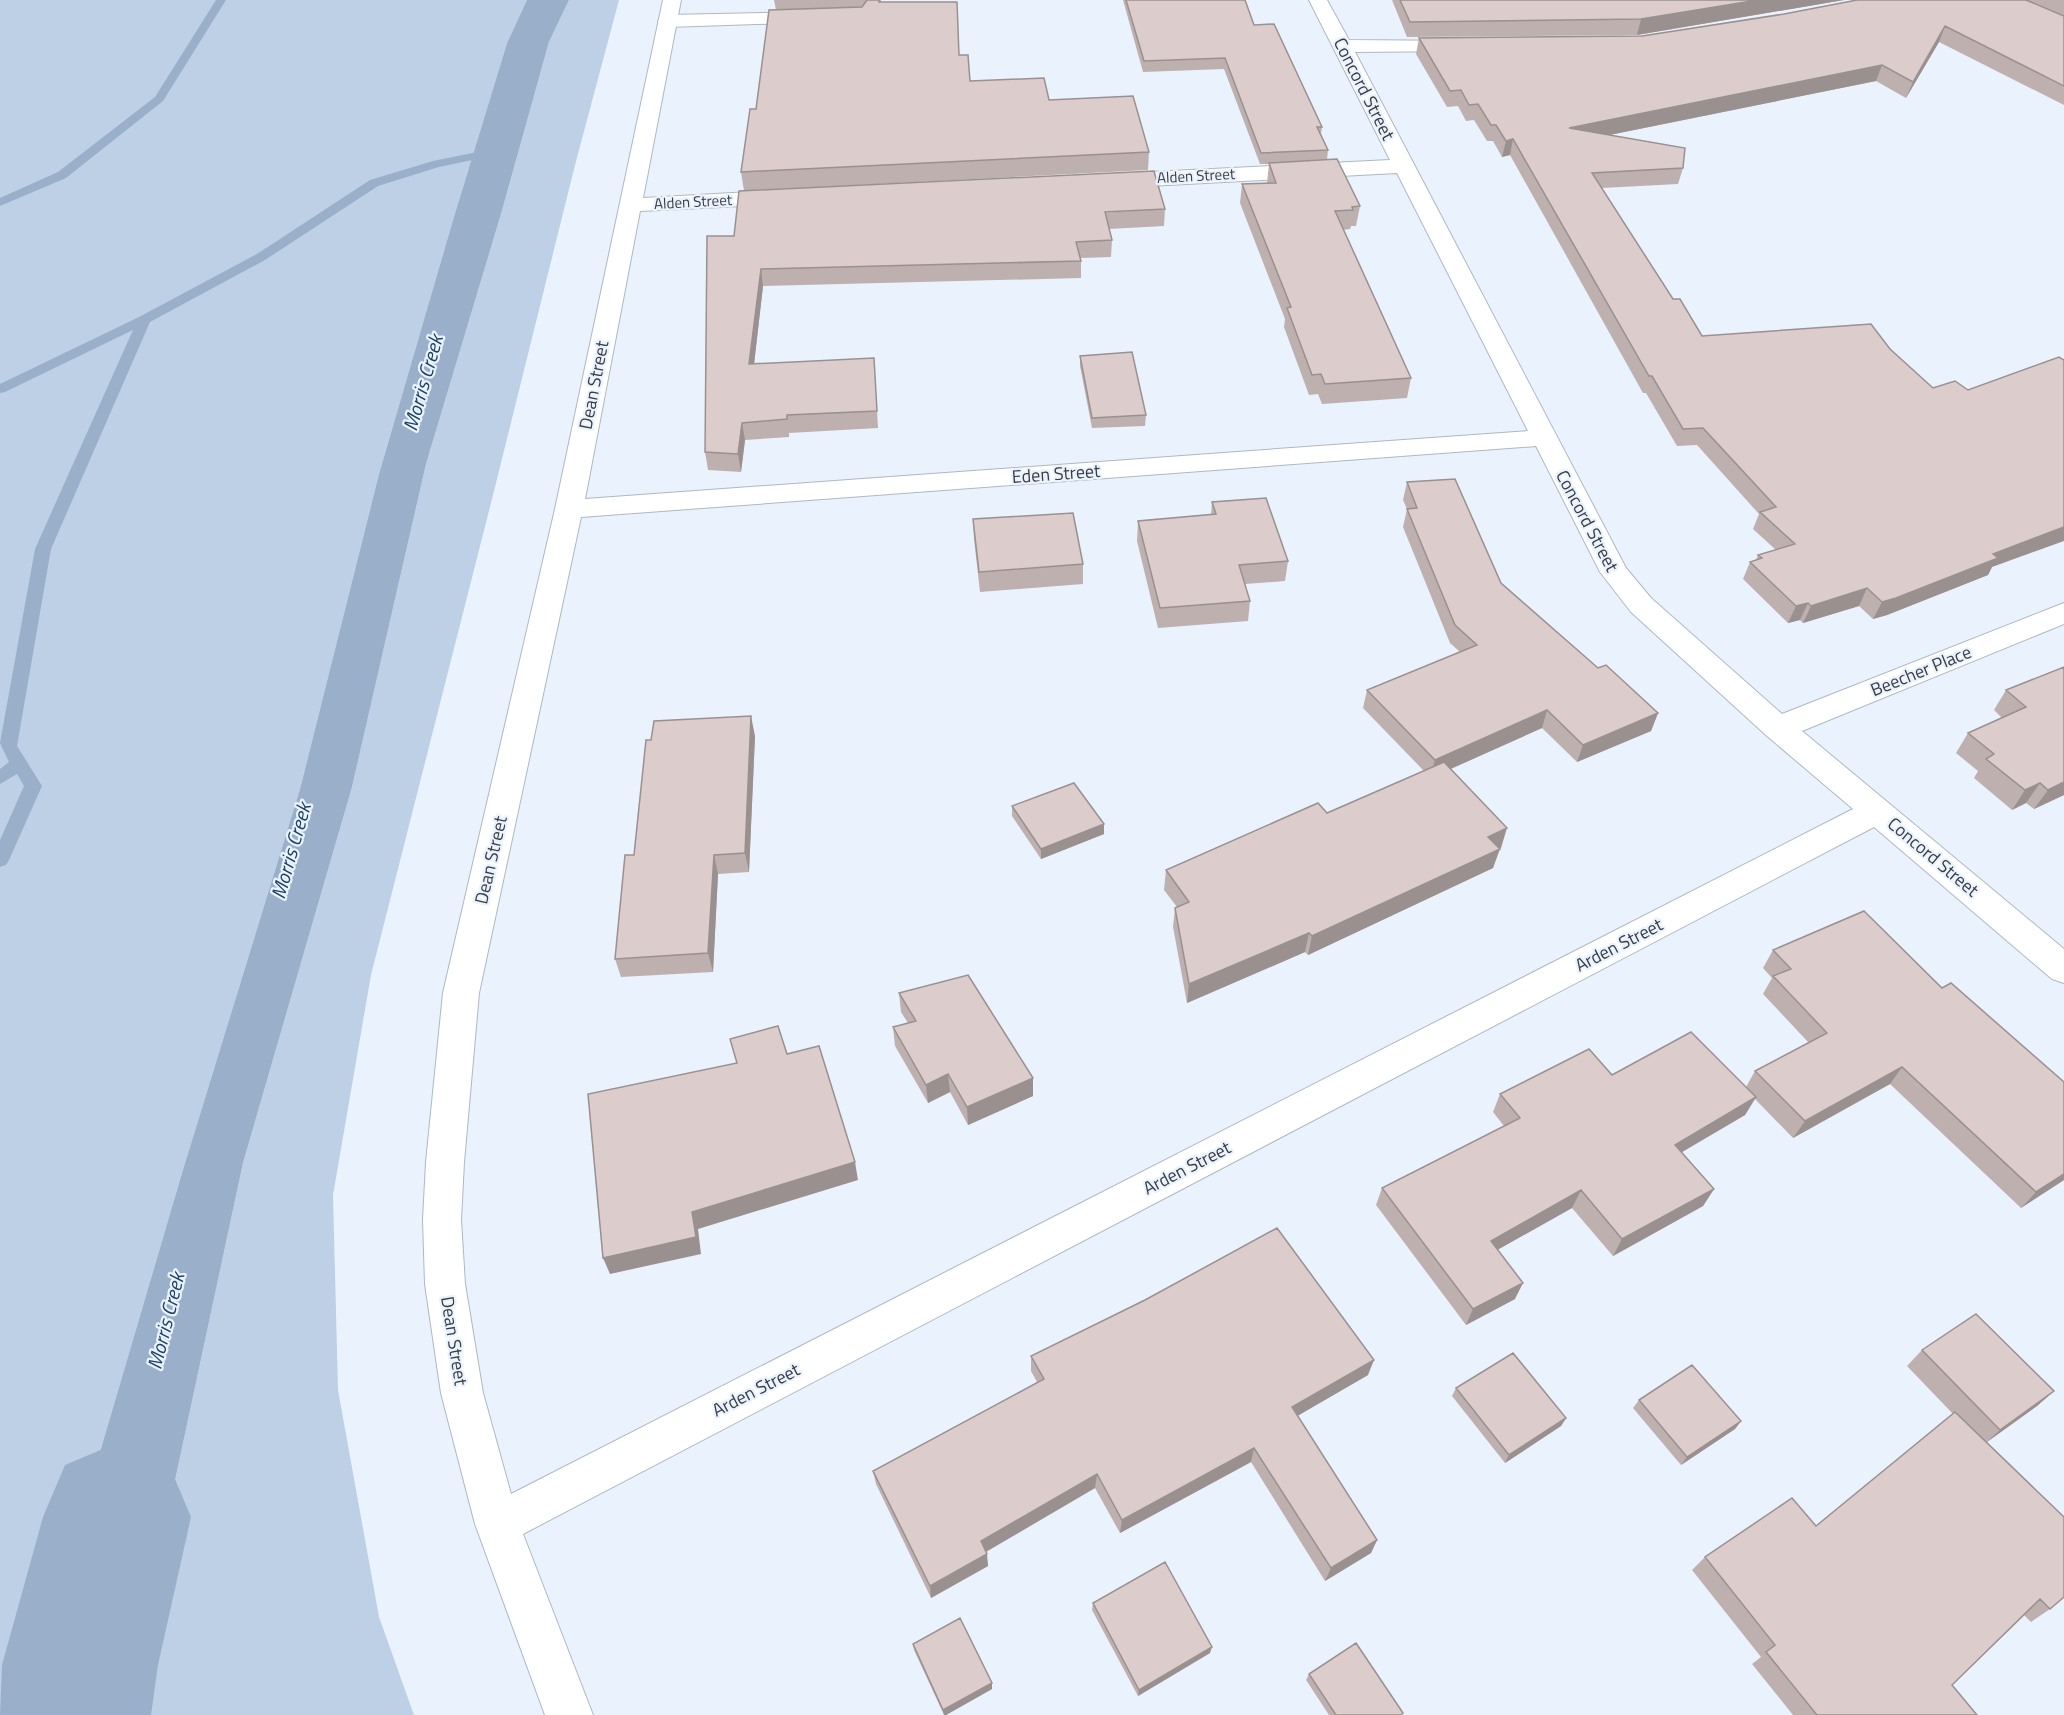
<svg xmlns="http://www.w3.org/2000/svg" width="2064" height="1715" font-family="'Titillium Web',sans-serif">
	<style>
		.green { fill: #bdd0e6 }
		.water { fill: #9ab0ca }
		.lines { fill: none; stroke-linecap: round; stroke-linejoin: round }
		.stream { fill: #9ab0ca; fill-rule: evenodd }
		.river { fill: #9ab0ca; fill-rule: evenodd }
		.service-casing { stroke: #afb8c1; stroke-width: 2 }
		.minor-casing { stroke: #afb8c1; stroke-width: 2 }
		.service { fill: #fff; fill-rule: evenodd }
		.minor { fill: #fff; fill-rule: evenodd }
		.wall { fill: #bdb0af }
		.shaded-wall { fill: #9a908f }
		.building { fill: #dccdcc; stroke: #9a908f; stroke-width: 1.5 }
		.labels { text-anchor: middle; stroke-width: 4.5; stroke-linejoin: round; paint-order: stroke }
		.far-street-label { font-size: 15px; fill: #393c40; stroke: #eaf3fd }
		.street-label { font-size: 18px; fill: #393c40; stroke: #eaf3fd }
		.water-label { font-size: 20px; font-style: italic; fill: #1d4064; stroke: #eaf3fd }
	</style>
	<rect width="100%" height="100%" fill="#eaf3fd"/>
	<!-- green -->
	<path class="green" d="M0,0H527L507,43L453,220L379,474L300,789L182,1173L50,1622L81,1665L146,1616L243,1163L352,787L426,464L501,214L549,42L569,0H619L575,165L493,495L371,975L333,1195L338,1390L379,1617L414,1715H0Z"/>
	<!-- water -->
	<path class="water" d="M527,0H569L549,42L501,214L426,464L352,787L243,1163L146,1616L80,1665L50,1622L182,1173L300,789L379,474L453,220L507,43Z"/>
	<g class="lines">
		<!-- stream -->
		<path class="stream" d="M216,0H226L163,101L66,178L0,206V198L58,172L155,97Z
			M492,149L498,153L496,155L439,167L378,186L265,260L150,322L51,549L17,746L42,786L9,860L6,865L0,867V840L24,786L17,774L0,784V769L9,762L0,743L35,549L133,330L5,392L0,393V384L139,317L257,254L370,180L433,161Z
			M80,1652L89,1656L93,1665L89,1674L38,1715H5L9,1706L71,1656Z"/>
		<!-- river -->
		<path class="river" d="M117,1443L169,1465L191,1517L158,1665L151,1715H0L2,1665L43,1517L65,1465Z"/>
		<defs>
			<path id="service" d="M812,12L819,14L822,18L819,22L668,27L661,25L658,21L661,17L668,15Z"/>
			<path id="minor" d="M663,0H681L643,198L784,190L792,192L795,197L792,202L784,204L640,211L585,499L1528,431L1397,173L1111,188L1103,186L1100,181L1103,176L1111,174L1390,160L1309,0H1327L1349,40L1468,41L1471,45L1468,49L1461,51L1355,52L1626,568L1651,598L1782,714L2064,603V624L1802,731L2064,949V983L2052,979L1874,827L523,1534L593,1715H545L475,1524L441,1393L425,1284L423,1220L426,1162L443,993L555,509ZM1536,446L1600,572L1631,612L1767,736L1853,809L511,1494L483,1393L465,1284L461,1220L464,1162L479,993L581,517Z"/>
		</defs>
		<!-- service casing -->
		<use href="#service" class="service-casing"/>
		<!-- minor casing -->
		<use href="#minor" class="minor-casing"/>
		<!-- service -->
		<use href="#service" class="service"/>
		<!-- minor -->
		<use href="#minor" class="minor"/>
	</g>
	<!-- wall -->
	<path class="wall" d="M774,0H881V2L959,55L970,81L1049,100L1149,152L1148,170L744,191L741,172L756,109L776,10Z
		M1123,0H1245L1254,25L1322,127L1321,134L1328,150L1327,160L1360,206L1356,226H1351L1350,229L1343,230L1411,378L1407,398L1322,404L1318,394L1309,395L1284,327L1285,319L1240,203L1242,184L1267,183L1269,164H1260L1224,69L1143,72Z
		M1392,0H1844L1637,35L1407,37Z
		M1857,0H2064V105L1939,42L1906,98L1876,81L1609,135L1683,168L1678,184L1602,188L1673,299L1702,336L1992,567L1988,575L1887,615L1873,619L1859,606L1803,623L1800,620L1788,623L1743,579L1750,562L1756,560L1758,555L1776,550L1753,529L1759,514L1697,445L1677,446L1646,393H1643L1510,155L1502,157L1493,141H1487L1474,120L1466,121L1458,106L1447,107L1416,54L1419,38L1642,36L1784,14Z
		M1165,209L1164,226L1109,229L1112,240L1111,257L1081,258V278L763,286L754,364L875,375L878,428L789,433V437L745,440L741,472L708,470L705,452L734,236Z
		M1080,356L1146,415L1145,426L1092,428L1080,366Z
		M1407,482L1501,583L1598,668L1658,713L1651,731L1577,762L1542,728L1451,769L1501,848L1499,849L1493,868L1308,955L1305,952L1187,1003L1173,927L1175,908L1177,907L1164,890L1166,870L1327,813L1424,771L1363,708L1367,690L1460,652L1450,643L1403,527L1407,509L1403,500Z
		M1212,502L1288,561L1285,581L1245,584L1250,601L1248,621L1158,628L1137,541L1138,521L1211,515Z
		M973,519L1083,564V584L980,592L974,539Z
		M2064,667V795L2034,809L2026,803L2012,810L1974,778L1978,771L1956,753L1968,733L2002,718L1994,710L2006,690Z
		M755,736L749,872L718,874L713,972L621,977L615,959L634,855Z
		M1012,806L1104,834L1041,859L1012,816Z
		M1773,950L1942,988L2064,1082V1180L2021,1208L1890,1084L1793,1138L1755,1099L1745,1115L1682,1152L1714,1189L1703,1206L1613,1256L1572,1208L1497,1250L1515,1299L1466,1325L1376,1205L1382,1188L1504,1126L1493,1112L1500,1094L1612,1075L1746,1087L1755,1071L1809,1043L1763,994L1772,978L1763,968Z
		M899,993L1033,1078V1096L968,1125L950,1092L928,1103L895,1046L893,1027L908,1023L901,1012Z
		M1922,1350L2054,1391L2037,1406L1986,1442L2050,1609L2031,1622L2024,1615L1952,1685L1977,1715H1793L1752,1664L1761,1657L1692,1570L1705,1557L1816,1526L1953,1414L1907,1366Z
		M1031,1356L1368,1375L1297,1416L1377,1540L1371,1553L1325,1581L1251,1462L1120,1533L1095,1488L986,1552L988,1566L931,1598L876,1484L873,1471L1037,1382L1031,1371Z
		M1456,1388L1566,1418L1561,1426L1505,1463L1452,1396Z
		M1639,1400L1741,1421L1735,1429L1681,1465L1633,1408Z
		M1093,1603L1210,1653L1138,1696L1092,1610Z
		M913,1644L992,1689L946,1715H944L914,1650Z
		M1309,1674L1402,1715H1329L1306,1680Z"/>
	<!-- shaded-wall -->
	<path class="shaded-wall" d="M1758,0H1844L1637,35L1641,19Z
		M1945,26L1939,42L1906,98L1913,82Z
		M1882,65L1876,81L1565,144L1569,128Z
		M1513,139L1510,155L1502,157L1506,141Z
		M761,269L763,286L752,382L749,364Z
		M742,423L745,440L741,472L738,454Z
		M2064,527V541L1992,567L1988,575L1887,615L1873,619L1882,602L1993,554Z
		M1867,588L1859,606L1803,623L1811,606Z
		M1808,603L1800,620L1788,623L1796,606Z
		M1547,710L1542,728L1430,778L1435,760Z
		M1658,713L1651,731L1577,762L1583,745Z
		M751,716L755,736L749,872L745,853Z
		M2064,782V795L2034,809L2048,790Z
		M2040,783L2026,803L2012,810L2025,790Z
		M1104,824V834L1041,859V849Z
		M1507,828L1501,848L1482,856L1488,837Z
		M1500,849L1493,868L1308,955L1312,936Z
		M714,855L718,874L713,972L708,953Z
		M1309,933L1305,952L1187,1003L1189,984Z
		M1902,1067L1890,1084L1793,1138L1805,1121Z
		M948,1074L950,1092L928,1103L926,1085Z
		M1033,1078V1096L968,1125L967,1107Z
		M1756,1097L1745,1115L1665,1162L1675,1145Z
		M855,1162L858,1180L698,1229L701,1254L610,1274L603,1258L692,1212Z
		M2064,1174V1180L2021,1208L2036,1192Z
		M1714,1189L1703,1206L1613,1256L1622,1239Z
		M1581,1190L1572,1208L1483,1258L1491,1241Z
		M1523,1283L1515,1299L1466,1325L1473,1309Z
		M1374,1360L1368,1375L1287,1422L1292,1407Z
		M2054,1391L2037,1406L1983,1445L2000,1430Z
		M1566,1418L1561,1426L1505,1463L1509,1455Z
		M1741,1421L1735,1429L1681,1465L1687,1457Z
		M1254,1448L1251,1462L1120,1533L1122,1520Z
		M1097,1474L1095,1488L982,1554L981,1541Z
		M1377,1540L1371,1553L1325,1581L1331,1568Z
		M987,1554L988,1566L931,1598L930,1586Z
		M1212,1647L1210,1653L1138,1696L1139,1690Z
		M992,1683V1689L946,1715H944L943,1710Z"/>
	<!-- building -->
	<path class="building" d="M867,0H879V2H957L959,55H968L970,81L1044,78L1049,100L1133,96L1149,152L741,172L750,109H756L769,10L862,7Z
		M1126,0H1245L1254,25L1274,24L1322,127H1317L1328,150L1261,153L1225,58L1144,61Z
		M1400,0H1758L1641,19L1410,22Z
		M1857,0H2026L2064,16V86L1945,26L1913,82L1882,65L1569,128L1685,148L1683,168L1592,173L1673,299H1680L1702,336L1871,324L1890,349L1933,388L1955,381L1968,390L2059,357L2064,360V527L1993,554L1998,558L1896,598L1882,602L1867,588L1811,606L1808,603L1796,606L1750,562L1762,558L1758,555L1795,544L1760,512L1776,507L1703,428L1683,429L1652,376H1649L1513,139L1506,141L1496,125H1491L1478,104L1469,105L1461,90L1450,91L1419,38L1642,36L1784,14Z
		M1337,159L1360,206L1352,207L1353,210L1335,211L1411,378L1325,384L1321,374L1312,375L1287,308L1291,307L1242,184L1276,183L1269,163Z
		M1154,171L1165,209L1105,212L1112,240L1076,242L1081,261L761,269L749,364L874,358L877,411L787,415V419L742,423L738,454L705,452L707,236H734L739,191Z
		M1132,352L1146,415L1092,418L1080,356Z
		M1455,479L1501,583L1598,668L1606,665L1658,713L1583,745L1547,710L1435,760L1367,690L1477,645L1455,625L1407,509L1417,508L1407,482Z
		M1266,498L1288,561L1239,565L1250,601L1160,608L1138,521L1216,514L1212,502Z
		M1073,513L1083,564L979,572L973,519Z
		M2064,667V782L2048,790L2040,783L2025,790L1986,759L1994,754L1968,733L2026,707L2006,690Z
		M751,716L745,853L714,855L708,953L615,959L625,855H634L646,740H651L654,721Z
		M1444,762L1507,828L1488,837L1500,849L1312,936L1309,933L1189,984L1175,908L1189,902L1166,870L1318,803L1327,813Z
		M1074,783L1104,824L1041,849L1012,806Z
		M1864,911L1942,988L1951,983L2064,1082V1174L2036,1192L1902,1067L1805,1121L1755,1071L1827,1033L1773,976L1791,969L1773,950Z
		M968,975L1033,1078L967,1107L948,1074L926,1085L893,1027L916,1021L899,993Z
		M778,1026L787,1054L819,1046L855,1162L692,1212L696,1237L603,1258L588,1094L737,1063L730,1039Z
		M1691,1032L1756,1097L1675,1145L1714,1189L1622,1239L1581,1190L1491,1241L1523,1283L1473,1309L1382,1188L1520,1118L1500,1094L1589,1049L1612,1075Z
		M1277,1228L1374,1360L1292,1407L1377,1540L1331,1568L1254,1448L1122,1520L1097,1474L981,1541L987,1554L930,1586L873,1471L1044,1379L1031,1356L1145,1300Z
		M1976,1314L2054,1391L2000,1430L1922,1350Z
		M1513,1353L1566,1418L1509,1455L1456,1388Z
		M1692,1365L1741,1421L1687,1457L1639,1400Z
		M1955,1412L2064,1517V1597L2050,1609L2040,1599L1952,1685L1977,1715H1817L1766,1652L1775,1645L1705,1557L1792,1498L1816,1526Z
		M1165,1562L1212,1647L1139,1690L1093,1603Z
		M960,1618L992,1683L943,1710L913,1644Z
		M1356,1643L1403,1713L1401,1715H1336L1309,1674Z"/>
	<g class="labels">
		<!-- far-street labels -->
		<g class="far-street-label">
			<text transform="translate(1196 176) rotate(-3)" y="5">Alden Street</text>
			<text transform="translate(693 202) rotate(-3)" y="5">Alden Street</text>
		</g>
		<!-- street labels -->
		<g class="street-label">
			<text transform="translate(1364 89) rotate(63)" y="6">Concord Street</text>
			<text transform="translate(594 385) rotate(-79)" y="6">Dean Street</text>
			<text transform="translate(1056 474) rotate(-4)" y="6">Eden Street</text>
			<text transform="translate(1587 521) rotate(62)" y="6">Concord Street</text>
			<text transform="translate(1921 671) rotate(-22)" y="6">Beecher Place</text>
			<text transform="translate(1933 857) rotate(40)" y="6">Concord Street</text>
			<text transform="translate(491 860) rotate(-77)" y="6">Dean Street</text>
			<text transform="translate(1619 945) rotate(-27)" y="6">Arden Street</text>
			<text transform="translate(1187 1168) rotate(-27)" y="6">Arden Street</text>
			<text transform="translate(454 1341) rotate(81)" y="6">Dean Street</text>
			<text transform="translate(756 1390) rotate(-27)" y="6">Arden Street</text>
		</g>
		<!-- water labels -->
		<g class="water-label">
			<text transform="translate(423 383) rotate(-74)" y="7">Morris Creek</text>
			<text transform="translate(291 851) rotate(-74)" y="7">Morris Creek</text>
			<text transform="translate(166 1321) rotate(-76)" y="7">Morris Creek</text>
		</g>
	</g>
</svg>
